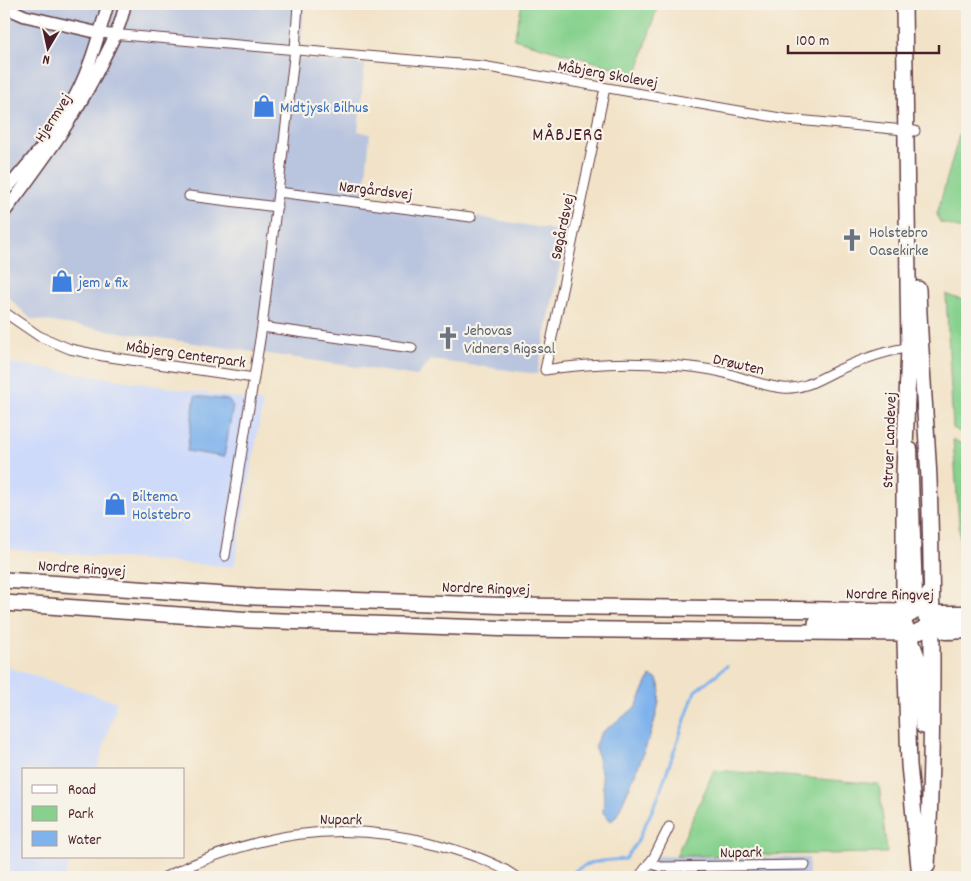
<svg xmlns="http://www.w3.org/2000/svg" width="971" height="881" font-family="Dekko,sans-serif">
	<style>
		.built { fill: #cedafa }
		.industrial { fill: #b9c4de }
		.green { fill: #86d18d; stroke: #68785c }
		.water { fill: #7fb3ec; stroke: #64698c }
		.lines { fill: none; stroke-linecap: round; stroke-linejoin: round }
		.stream { stroke: #7fb3ec; stroke-width: 3 }
		.minor-casing { stroke: #633c43; stroke-width: 11 }
		.tertiary-casing { stroke: #633c43; stroke-width: 14 }
		.secondary-casing { stroke: #633c43; stroke-width: 15 }
		.primary-casing { stroke: #633c43; stroke-width: 18 }
		.minor { stroke: #fff; stroke-width: 9 }
		.tertiary { stroke: #fff; stroke-width: 11 }
		.secondary { stroke: #fff; stroke-width: 12 }
		.primary { stroke: #fff; stroke-width: 15 }
		.labels { text-anchor: middle; stroke-width: 4.5; stroke-linejoin: round; paint-order: stroke }
		.street-label { font-size: 16px; fill: #4a1f2b; stroke: #f7f3e8 }
		.shop-label { font-size: 16px; fill: #366cbe; stroke: #f7f3e8; text-anchor: start }
		.worship-label { font-size: 16px; fill: #5b616d; stroke: #f7f3e8; text-anchor: start }
		.quarter-label { font-size: 19px; letter-spacing: 1px; fill: #4a1f2b; stroke: #f7f3e8 }
	</style>
	<rect width="100%" height="100%" fill="#f7f3e8"/>
	<filter id="ink" filterUnits="userSpaceOnUse"><feTurbulence type="fractalNoise" baseFrequency=".02" numOctaves="2"/><feDisplacementMap in="SourceGraphic" scale="10" xChannelSelector="R" yChannelSelector="G"/><feConvolveMatrix kernelMatrix="1 2 1 2 8 2 1 2 1" color-interpolation-filters="sRGB"/></filter>
	<filter id="wash" filterUnits="userSpaceOnUse"><feTurbulence type="fractalNoise" baseFrequency=".0096" numOctaves="4" result="noise"/><feDisplacementMap in="SourceGraphic" scale="20" xChannelSelector="R" yChannelSelector="G"/><feGaussianBlur stdDeviation="1.12" result="paint"/><feColorMatrix in="noise" values="0 0 0 0 0 0 0 0 0 0 0 0 0 0 0 0 0 1.4 0 .05"/><feComposite in="paint" operator="in"/></filter>
	<g filter="url(#wash)">
		<rect width="100%" height="100%" fill="#f2e3c8"/>
		<!-- built -->
		<path class="built" d="M11,363L263,402L234,567L4,549V409Z
			M4,666L117,702L97,770H24V857H71L65,877H4Z"/>
		<!-- industrial -->
		<path class="industrial" d="M4,4H304L300,59L365,64L358,131L370,134L364,198L567,232L537,374L431,360L417,376L31,319L4,293Z
			M644,856L809,858V877H637Z"/>
		<!-- green -->
		<path class="green" d="M522,4H658L637,74L514,39Z
			M967,107V231L940,222L937,214Z
			M946,294L967,302V436L953,428Z
			M953,439L967,447V576L962,567Z
			M714,770L879,784L887,853L676,856Z"/>
		<!-- water -->
		<path class="water" d="M195,396L228,400L233,406L224,457L187,451Z
			M650,676L657,679C671,701 627,792 616,817L611,821L603,813L604,799L602,776L595,745L601,733L636,707Z"/>
		<g class="lines">
			<!-- stream -->
			<path class="stream" d="M567,877C587,860 600,861 625,859L637,842L657,800L695,691L727,666"/>
		</g>
	</g>
	<g filter="url(#ink)">
		<g class="lines">
			<defs>
				<path id="minor" d="M99,33L482,66L786,119L915,131
					M605,88L545,370C601,361 657,361 712,370C736,374 759,386 783,388C803,390 819,379 836,371C860,360 886,350 913,347
					M278,192L471,217
					M189,196L277,207
					M4,312L39,336L70,349L103,356L254,378
					M262,327L412,348
					M225,556L262,327L295,49L298,4
					M649,863L661,867L805,865
					M165,877C255,833 341,818 439,845C466,853 494,861 516,877
					M639,877L654,857L669,827"/>
				<path id="tertiary" d="M4,7L25,16L99,33
					M4,192C30,162 58,130 76,94C91,65 99,34 108,4
					M4,213C42,162 79,113 106,54C114,38 122,22 125,4"/>
				<path id="secondary" d="M911,449L916,596C921,617 931,630 953,633
					M924,612H967
					M945,633L967,632"/>
				<path id="primary" d="M904,4L909,348L904,473V611L909,765L920,877
					M918,289C920,353 926,416 929,479C933,608 934,737 927,866
					M4,580L255,597L515,606L904,611
					M4,603L252,620L515,629L905,633
					M816,623L894,621C912,616 922,608 931,591
					M907,629L919,662L923,726
					M905,643C922,622 943,623 967,623"/>
			</defs>
			<!-- minor casing -->
			<use href="#minor" class="minor-casing"/>
			<!-- tertiary casing -->
			<use href="#tertiary" class="tertiary-casing"/>
			<!-- secondary casing -->
			<use href="#secondary" class="secondary-casing"/>
			<!-- primary casing -->
			<use href="#primary" class="primary-casing"/>
			<!-- minor -->
			<use href="#minor" class="minor"/>
			<!-- tertiary -->
			<use href="#tertiary" class="tertiary"/>
			<!-- secondary -->
			<use href="#secondary" class="secondary"/>
			<!-- primary -->
			<use href="#primary" class="primary"/>
		</g>
	</g>
	<!-- icons -->
	<defs>
		<symbol id="shop-bare" viewBox="-9 -9 18 18"><path d="M-5-2.5h2.3a2.7 3.5 0 0 1 5.4 0H5L5.5 6h-11ZM-1.5-2.5h3a1.5 2.3 0 0 0-3 0Z" fill="#3f7fe0" stroke="#f7f3e8" stroke-width="2.5" paint-order="stroke"/></symbol>
		<symbol id="church-bare" viewBox="-9 -9 18 18"><path d="M-1.2-6h2.4v3.5h3.3v2.4h-3.3V6h-2.4V-.1h-3.3v-2.4h3.3Z" fill="#6b7280" stroke="#f7f3e8" stroke-width="2.5" paint-order="stroke"/></symbol>
	</defs>
	<g fill-rule="evenodd">
		<use href="#shop-bare" x="248" y="90" width="32" height="32"/>
		<use href="#church-bare" x="836" y="224" width="32" height="32"/>
		<use href="#shop-bare" x="46" y="265" width="32" height="32"/>
		<use href="#church-bare" x="432" y="322" width="32" height="32"/>
		<use href="#shop-bare" x="99" y="488" width="32" height="32"/>
	</g>
	<g class="labels">
		<!-- street labels -->
		<g class="street-label">
			<text transform="translate(608 73) rotate(10)" y="6">Måbjerg Skolevej</text>
			<text transform="translate(52 117) rotate(-57)" y="6">Hjermvej</text>
			<text transform="translate(376 189) rotate(7)" y="6">Nørgårdsvej</text>
			<text transform="translate(561 226) rotate(-78)" y="6">Søgårdsvej</text>
			<text transform="translate(186 353) rotate(8)" y="6">Måbjerg Centerpark</text>
			<text transform="translate(739 363) rotate(13)" y="6">Drøwten</text>
			<text transform="translate(888 440) rotate(-88)" y="6">Struer Landevej</text>
			<text transform="translate(82 567) rotate(4)" y="6">Nordre Ringvej</text>
			<text transform="translate(486 587) rotate(2)" y="6">Nordre Ringvej</text>
			<text transform="translate(890 593) rotate(1)" y="6">Nordre Ringvej</text>
			<text transform="translate(341 818) rotate(1)" y="6">Nupark</text>
			<text transform="translate(741 851) rotate(-1)" y="6">Nupark</text>
		</g>
		<!-- shop labels -->
		<g class="shop-label">
			<text x="280" y="112">Midtjysk Bilhus</text>
			<text x="78" y="287">jem &amp; fix</text>
			<text x="132" y="501">Biltema<tspan x="132" dy="18">Holstebro</tspan></text>
		</g>
		<!-- worship labels -->
		<g class="worship-label">
			<text x="869" y="237">Holstebro<tspan x="869" dy="18">Oasekirke</tspan></text>
			<text x="464" y="335">Jehovas<tspan x="464" dy="18">Vidners Rigssal</tspan></text>
		</g>
		<!-- quarter labels -->
		<g class="quarter-label">
			<text x="568" y="140">MÅBJERG</text>
		</g>
	</g>
	<!-- margin -->
	<rect width="971" height="881" fill="none" stroke="#f7f3e8" stroke-width="20"/>
	<!-- legend -->
	<rect x="22" y="768" width="162" height="90" fill="#f7f3e8" stroke="#b29e9c"/>
	<rect x="32" y="785" width="25" height="8" fill="#ffffff" stroke="#b29e9c"/>
	<text x="68" y="794" font-size="15" fill="#4a1f2b">Road</text>
	<rect x="32" y="806" width="25" height="15" fill="#86d18d" stroke="#b29e9c"/>
	<text x="68" y="818" font-size="15" fill="#4a1f2b">Park</text>
	<rect x="32" y="831" width="25" height="15" fill="#7fb3ec" stroke="#b29e9c"/>
	<text x="68" y="844" font-size="15" fill="#4a1f2b">Water</text>
	<!-- north arrow -->
	<g transform="translate(48 48) rotate(189)" stroke="#f7f3e8" stroke-width="4" paint-order="stroke">
	<path d="M0-4L9 19L0 12L-9 19Z" fill="#4a1f2b"/>
	<text y="-8" font-size="14" font-weight="bold" text-anchor="middle" fill="#4a1f2b">N</text>
	</g>
	<!-- scale -->
	<path d="M788 45v8h151v-8" fill="none" stroke="#4a1f2b" stroke-width="2.5"/>
	<text x="796" y="45" font-size="15" fill="#4a1f2b" stroke="#f7f3e8" stroke-width="4" paint-order="stroke">100 m</text>
</svg>
